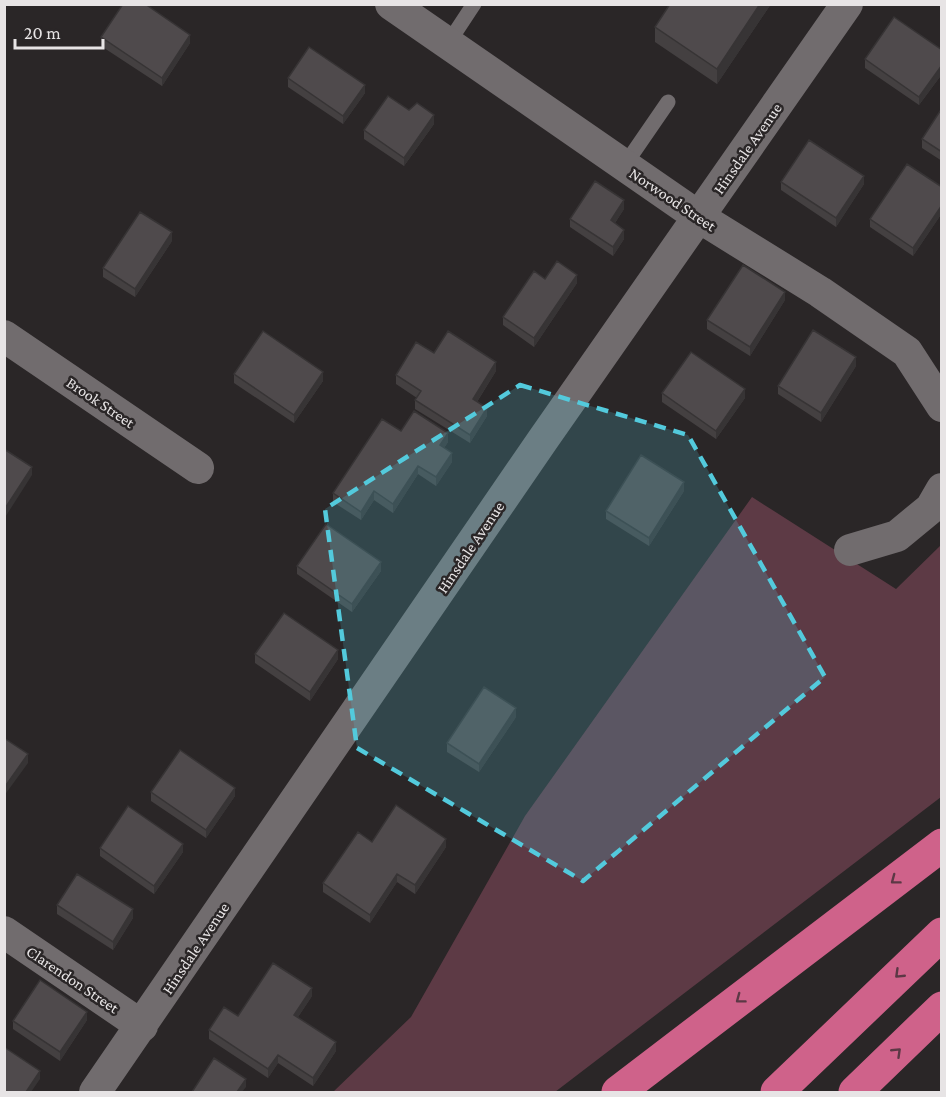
<svg xmlns="http://www.w3.org/2000/svg" width="946" height="1097" font-family="'Crimson Pro',serif">
	<style>
		.green { fill: #5d3a45 }
		.lines { fill: none; stroke-linecap: round; stroke-linejoin: round }
		.service { stroke: #716c6e; stroke-width: 15 }
		.minor { stroke: #716c6e; stroke-width: 32 }
		.motorway { stroke: #cf628a; stroke-width: 33 }
		.wall { fill: #444041 }
		.shaded-wall { fill: #373435 }
		.building { fill: #4f4a4c; stroke: #373435; stroke-width: 1.5 }
		.oneway { stroke: #5c3845 }
		.marked { fill: #53cadc; fill-opacity: 0.2; stroke: #53cadc; stroke-width: 4.5; stroke-dasharray: 12 8; stroke-linejoin: round }
		.labels { text-anchor: middle; stroke-width: 5; stroke-linejoin: round; paint-order: stroke }
		.street-label { font-size: 16px; fill: #e7e4e5; stroke: #2a2627 }
	</style>
	<rect width="100%" height="100%" fill="#2a2627"/>
	<!-- green -->
	<path class="green" d="M752,497L896,589L941,545V797L555,1092H333L411,1017L525,816Z"/>
	<g class="lines">
		<!-- service -->
		<path class="service" d="M447,45L474,4
			M624,166L668,102"/>
		<!-- minor -->
		<path class="minor" d="M391,4L699,217L820,292L907,352L942,406
			M4,336L198,468
			M850,550L897,536L931,508L942,489
			M4,932L142,1026
			M95,1092L542,441L847,4"/>
		<!-- motorway -->
		<path class="motorway" d="M618,1092L942,845
			M777,1092L942,934
			M855,1092L942,1008"/>
	</g>
	<!-- wall -->
	<path class="wall" d="M670,4H771L717,84L655,42V27Z
		M101,37L190,43L162,86L101,46Z
		M942,50V74L919,105L865,68V59Z
		M288,78L365,93L343,124L288,87Z
		M942,108V161L922,148V139Z
		M409,110L434,124L404,166L364,139V130Z
		M781,182L864,184L836,227L781,190Z
		M942,187V213L913,256L870,227V219Z
		M624,209L615,223L624,239L613,256L570,227V219Z
		M172,241L135,297L103,277V268Z
		M545,279L577,283L534,347L503,325V317Z
		M785,300L750,356L707,329V320Z
		M434,353L496,371L477,402L487,416L470,443L415,409V400L417,398L396,384V375Z
		M856,366L821,422L778,394V386Z
		M234,374L323,381L294,423L234,383Z
		M662,393L745,398L716,439L662,402Z
		M401,431L448,442L444,448L452,462L436,486L418,474L393,513L374,500L361,520L333,502V493Z
		M684,491L649,546L606,519V511Z
		M297,566L381,571L352,612L297,574Z
		M255,654L338,659L310,701L255,663Z
		M516,717L479,772L447,752V743Z
		M151,792L235,796L206,838L151,801Z
		M372,842L446,847L415,894L397,882L370,923L323,892V883Z
		M100,848L183,852L154,894L100,856Z
		M57,905L133,918L113,950L57,914Z
		M312,996L298,1017L336,1051L313,1086L278,1063L268,1078L209,1039V1030L238,1016Z
		M87,1020L60,1061L13,1029V1021Z"/>
	<!-- shaded-wall -->
	<path class="shaded-wall" d="M760,4H771L717,84V69Z
		M190,35V43L162,86V78Z
		M942,65V74L919,105V97Z
		M365,85V93L343,124V116Z
		M434,115V124L404,166V158Z
		M864,176V184L836,227V218Z
		M624,200V209L611,229V220Z
		M942,205V213L913,256V248Z
		M624,230V239L613,256V247Z
		M172,232V241L135,297V289Z
		M577,275V283L534,347V338Z
		M785,292V300L750,356V347Z
		M856,357V366L821,422V413Z
		M496,362V371L473,408V399Z
		M323,372V381L294,423V415Z
		M745,389V398L716,439V431Z
		M487,408V416L470,443V435Z
		M448,433V442L440,454V445Z
		M452,453V462L436,486V477Z
		M418,466V474L393,513V504Z
		M32,467V475L4,519V510Z
		M684,482V491L649,546V538Z
		M374,491V500L361,520V512Z
		M381,562V571L352,612V604Z
		M338,650V659L310,701V692Z
		M516,708V717L479,772V764Z
		M28,754V763L4,796V788Z
		M235,788V796L206,838V830Z
		M446,839V847L415,894V885Z
		M183,844V852L154,894V886Z
		M397,874V882L370,923V915Z
		M133,909V918L113,950V942Z
		M312,988V996L294,1023V1015Z
		M87,1012V1020L60,1061V1052Z
		M336,1042V1051L313,1086V1078Z
		M278,1055V1063L268,1078V1069Z
		M40,1071V1079L31,1092H26Z
		M246,1079V1087L242,1092H237Z"/>
	<!-- building -->
	<path class="building" d="M123,4H145L190,35L162,78L101,37Z
		M670,4H760L717,69L655,27Z
		M894,17L942,50V65L919,97L865,59Z
		M309,47L365,85L343,116L288,78Z
		M388,96L409,110L417,103L434,115L404,158L364,130Z
		M942,108V152L922,139Z
		M809,140L864,176L836,218L781,182Z
		M907,164L942,187V205L913,248L870,219Z
		M595,181L624,200L611,220L624,230L613,247L570,219Z
		M140,212L172,232L135,289L103,268Z
		M557,261L577,275L534,338L503,317L534,271L545,279Z
		M743,265L785,292L750,347L707,320Z
		M813,330L856,357L821,413L778,386Z
		M263,331L323,372L294,415L234,374Z
		M448,331L496,362L473,399L487,408L470,435L415,400L421,391L396,375L416,342L434,353Z
		M691,352L745,389L716,431L662,393Z
		M414,411L448,433L440,445L452,453L436,477L418,466L393,504L374,491L361,512L333,493L382,419L401,431Z
		M4,449L32,467L4,510Z
		M641,455L684,482L649,538L606,511Z
		M326,524L381,562L352,604L297,566Z
		M284,613L338,650L310,692L255,654Z
		M484,687L516,708L479,764L447,743Z
		M4,738L28,754L4,788Z
		M180,750L235,788L206,830L151,792Z
		M396,805L446,839L415,885L397,874L370,915L323,883L358,832L372,842Z
		M128,806L183,844L154,886L100,848Z
		M77,874L133,909L113,942L57,905Z
		M273,963L312,988L294,1015L336,1042L313,1078L278,1055L268,1069L209,1030L224,1007L238,1016Z
		M40,980L87,1012L60,1052L13,1021Z
		M4,1047L40,1071L26,1092H4Z
		M214,1058L246,1079L237,1092H192Z"/>
	<!-- one-way arrows -->
	<defs><path id="oneway-chevron" d="M-2-3.5L2.5 0L-2 3.5" fill="none" stroke-width="1.6" stroke-linecap="round" stroke-linejoin="round" transform="scale(1.5)"/></defs>
	<g class="oneway">
		<use href="#oneway-chevron" transform="translate(895 880) rotate(143)"/>
		<use href="#oneway-chevron" transform="translate(899 974) rotate(136)"/>
		<use href="#oneway-chevron" transform="translate(740 999) rotate(143)"/>
		<use href="#oneway-chevron" transform="translate(897 1052) rotate(-44)"/>
	</g>
	<!-- marked area -->
	<path class="marked" d="M520,385L688,435L825,677L583,881L357,748L325,509Z"/>
	<g class="labels">
		<!-- street labels -->
		<g class="street-label">
			<text transform="translate(747 148) rotate(-55)" y="6">Hinsdale Avenue</text>
			<text transform="translate(673 199) rotate(34)" y="6">Norwood Street</text>
			<text transform="translate(101 402) rotate(34)" y="6">Brook Street</text>
			<text transform="translate(470 547) rotate(-56)" y="6">Hinsdale Avenue</text>
			<text transform="translate(195 948) rotate(-56)" y="6">Hinsdale Avenue</text>
			<text transform="translate(73 979) rotate(34)" y="6">Clarendon Street</text>
		</g>
	</g>
	<!-- border -->
	<rect width="946" height="1097" fill="none" stroke="#e7e4e5" stroke-width="12"/>
	<!-- scale -->
	<path d="M15 39v9h88v-9" fill="none" stroke="#e7e4e5" stroke-width="3"/>
	<text x="24" y="39" font-size="18" fill="#e7e4e5" stroke="#2a2627" stroke-width="4.5" paint-order="stroke">20 m</text>
</svg>
